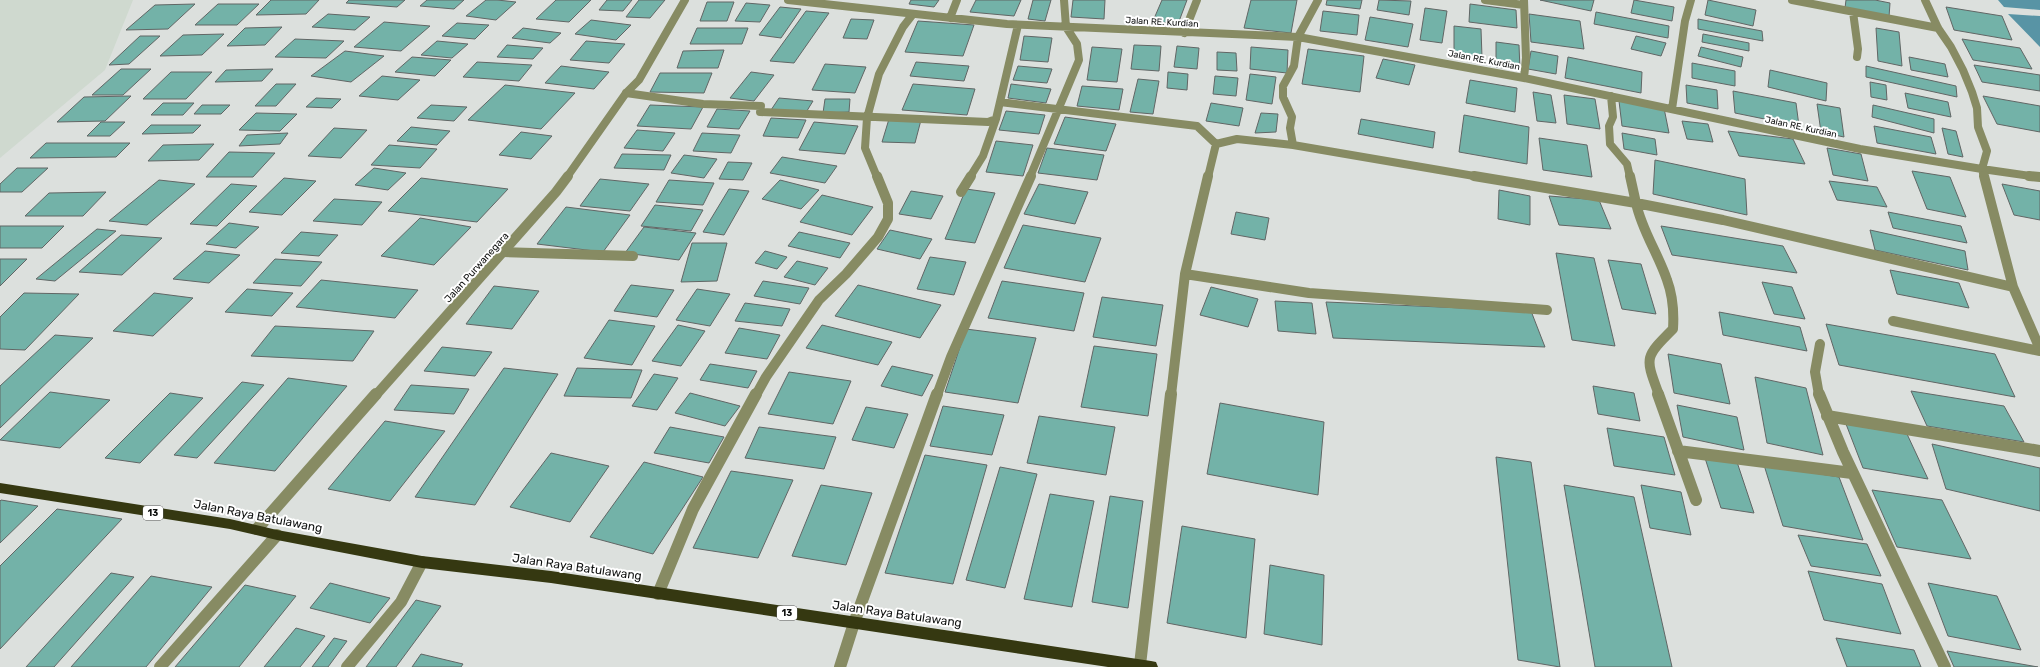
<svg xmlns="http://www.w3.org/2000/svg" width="2040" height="667" font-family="Rubik,sans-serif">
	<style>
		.built { fill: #cfd9cf }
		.water { fill: #5894a5 }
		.building { fill: #73b2a8; stroke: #616665 }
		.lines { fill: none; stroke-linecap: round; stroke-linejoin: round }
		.minor-far2 { stroke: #878b63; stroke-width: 8 }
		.minor-far1 { stroke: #878b63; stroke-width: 10 }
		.minor { stroke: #878b63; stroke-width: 12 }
		.tertiary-far2 { stroke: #878b63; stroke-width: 8 }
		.tertiary-far1 { stroke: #878b63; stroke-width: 10 }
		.tertiary { stroke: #878b63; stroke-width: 12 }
		.trunk { fill: #353811; fill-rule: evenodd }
		.labels { text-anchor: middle; stroke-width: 4; stroke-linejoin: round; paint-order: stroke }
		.far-street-label { font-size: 9px; fill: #0d0f0e; stroke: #fff }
		.shield { fill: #fff; stroke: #565756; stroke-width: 1 }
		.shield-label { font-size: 9px; font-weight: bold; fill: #0d0f0e }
		.street-label { font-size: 10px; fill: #0d0f0e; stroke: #fff }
		.near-street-label { font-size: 12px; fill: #0d0f0e; stroke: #fff }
	</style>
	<rect width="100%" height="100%" fill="#dce0dd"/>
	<!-- built -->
	<path class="built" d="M0,0H133L105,70L0,158Z"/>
	<!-- water -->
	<path class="water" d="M1998,0H2040V10L2004,7Z
		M2008,14L2040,16V47Z"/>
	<!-- building -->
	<path class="building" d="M271,0H319L306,14L256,15Z
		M349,0H405L397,7L346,3Z
		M427,0H464L454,9L420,6Z
		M486,0H497L516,2L496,20L466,16Z
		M556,0H591L569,22L536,19Z
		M607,0H632L623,11L599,10Z
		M639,0H665L650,18L626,17Z
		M911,0H939L934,7L909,4Z
		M976,0H1021L1014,16L970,12Z
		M1033,0H1051L1045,21L1028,19Z
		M1073,0H1105L1104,19L1071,17Z
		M1162,0H1187L1178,24L1153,21Z
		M1251,0H1297L1291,33L1244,28Z
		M1327,0H1362L1360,9L1326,5Z
		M1379,0L1411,1L1409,15L1377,10Z
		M1540,0H1594L1591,11Z
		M1634,0L1674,7L1672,21L1631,13Z
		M1708,0L1756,10L1753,26L1705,15Z
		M1846,0H1875L1890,3L1889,17L1845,8Z
		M707,2H734L727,21H700Z
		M746,3L770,5L760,22L735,21Z
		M195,4L168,29L126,30L155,5Z
		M218,4H259L237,25H195Z
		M1470,4L1516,10L1517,28L1469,22Z
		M780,7L801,9L781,38L759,35Z
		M1946,7L2002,16L2012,40L1954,30Z
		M1425,8L1447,11L1442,43L1420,40Z
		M806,11L829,13L794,63L770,61Z
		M1323,11L1359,15L1357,35L1320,31Z
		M1596,12L1669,26L1668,38L1594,24Z
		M328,14L370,17L355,30L312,27Z
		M1529,14L1580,21L1584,49L1531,42Z
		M1370,17L1413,24L1408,47L1365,40Z
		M851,19L874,20L867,39L843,38Z
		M1698,19L1762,31L1763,41L1698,29Z
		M591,20L631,25L616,40L575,34Z
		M918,21L974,25L963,56L905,52Z
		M384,22L430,26L401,51L354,47Z
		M457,23L489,25L475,39L442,36Z
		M1454,26L1481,29L1482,57L1454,53Z
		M282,27L265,45L227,46L245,28Z
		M523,28L561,33L550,43L512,38Z
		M697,28H748L742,44H690Z
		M1876,28L1899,32L1902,66L1878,61Z
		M224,34L202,55L160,56L183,35Z
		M1703,34L1749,43V51L1702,42Z
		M140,36H160L129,64L109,65Z
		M1024,36L1052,38L1048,62L1020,60Z
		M1636,36L1666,43L1661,56L1631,49Z
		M295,39L344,41L326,58L275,57Z
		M1962,39L2020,48L2032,69L1973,60Z
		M437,41L468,44L452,58L421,55Z
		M586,41L625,44L609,63L570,60Z
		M1496,42L1519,45L1520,70L1496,67Z
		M507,45L543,48L533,59L497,57Z
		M1134,45L1161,46L1159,71L1131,69Z
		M1177,46L1199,48L1197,69L1174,67Z
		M1092,47L1122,49L1117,82L1087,80Z
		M1251,47L1288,50L1287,73L1250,69Z
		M1701,47L1743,57L1741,67L1698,56Z
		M1308,49L1364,56L1360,92L1302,84Z
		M724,50L718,68H677L683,51Z
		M345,51L384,56L351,82L311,76Z
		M1531,51L1558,56L1556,74L1528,69Z
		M1217,52L1236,53L1237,71L1217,70Z
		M412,57L451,60L435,76L395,72Z
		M1568,57L1642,72L1641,93L1565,78Z
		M1909,57L1945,64L1948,77L1911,70Z
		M1383,59L1415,65L1409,85L1376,78Z
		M477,62L532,65L519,81L463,77Z
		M916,62L969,66L964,81L910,76Z
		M1692,63L1735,71V86L1692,78Z
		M825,64L866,67L855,93L812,90Z
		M1974,65L2040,75V91L1982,82Z
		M561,66L609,72L594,89L545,83Z
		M1018,66L1052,69L1047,83L1013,80Z
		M1866,66L1956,86L1957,97L1866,77Z
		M121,69H151L123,95H92Z
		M273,69L262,81L215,82L226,70Z
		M1770,70L1827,83L1826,101L1768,87Z
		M171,72H212L186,99H143Z
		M751,72L774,75L754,101L730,98Z
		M1168,72L1188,74L1187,90L1167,88Z
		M660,73H712L704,93L650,92Z
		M1250,74L1276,77L1272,104L1246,100Z
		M382,76L420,80L398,100L359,96Z
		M1215,76L1238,78L1236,96L1213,94Z
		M1138,79L1159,81L1153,114L1130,112Z
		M1470,80L1517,88L1515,112L1466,103Z
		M1870,82L1886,85L1887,100L1871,97Z
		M276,84H296L276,106H255Z
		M913,84L975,89L967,115L902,110Z
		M1011,84L1051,89L1046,103L1008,98Z
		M505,85L575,93L541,129L468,120Z
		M1686,85L1717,90L1718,109L1687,103Z
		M1082,86L1123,89L1119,110L1077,106Z
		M1733,91L1796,103L1799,126L1735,113Z
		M1533,92L1551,95L1556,123L1537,121Z
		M1905,93L1948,102L1951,117L1908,108Z
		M1564,95L1595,99L1600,129L1567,124Z
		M131,96L105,121L57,122L84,97Z
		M1983,96L2040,106V132L1997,124Z
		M316,98L341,99L332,108L306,107Z
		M779,98L813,101L805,114L771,110Z
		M825,99H850L849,112L823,113Z
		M1619,101L1664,108L1669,133L1622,126Z
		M163,103H194L183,115H151Z
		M1211,103L1243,108L1239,126L1206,121Z
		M1817,104L1840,108L1844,137L1821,132Z
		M202,105H230L221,114H194Z
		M431,105L467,107L454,121L417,118Z
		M650,105L703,107L691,129L637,126Z
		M1873,105L1934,119V133L1872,117Z
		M717,109L750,111L739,129L707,127Z
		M1006,111L1045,115L1039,134L999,130Z
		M256,113L297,114L280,131L239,130Z
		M1261,113L1278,114L1276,132L1255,133Z
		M1464,115L1529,127L1527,164L1459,152Z
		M1065,117L1116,124L1106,151L1054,144Z
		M771,118L806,120L798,138L763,136Z
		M889,119L921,120L915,143L882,142Z
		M1361,119L1435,132L1433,148L1358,134Z
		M1682,121L1708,124L1713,142L1687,139Z
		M101,122H125L110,136H87Z
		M814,122L858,126L845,154L799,150Z
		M151,125H201L193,133L142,134Z
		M1874,126L1931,137L1936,154L1877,143Z
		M411,127L450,131L437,145L397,141Z
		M334,128L367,130L341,158L308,156Z
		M1942,128L1956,131L1963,157L1948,154Z
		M637,130L675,133L663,151L624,148Z
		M1728,131L1793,139L1805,164L1739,156Z
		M521,132L552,136L531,159L499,155Z
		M288,133L280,144L239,146L247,135Z
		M702,133L740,135L731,153L693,151Z
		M1622,133L1655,139L1657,155L1624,149Z
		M1539,138L1587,145L1592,177L1543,170Z
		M996,141L1033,145L1023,176L986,172Z
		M46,143H130L116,157L30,158Z
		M214,144L199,160L148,161L163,145Z
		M389,145L437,149L420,168L371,165Z
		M1047,148L1104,155L1097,180L1038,173Z
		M1827,148L1861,154L1868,181L1833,175Z
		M229,152L275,153L253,177H206Z
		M622,154L671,155L664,170L614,168Z
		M684,155L717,159L704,178L671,173Z
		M782,157L837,166L825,183L770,173Z
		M1655,160L1745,179L1747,215L1653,194Z
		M728,162L752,163L743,180L719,179Z
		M17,168H48L22,192H0V184Z
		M374,168L406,173L388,190L355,185Z
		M1912,171L1950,177L1966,217L1927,209Z
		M284,178L316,181L282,215L249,212Z
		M421,178L508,189L477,222L388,211Z
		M600,179L649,184L630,211L580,206Z
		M159,180L195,184L147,225L109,221Z
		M669,180L714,183L703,205L656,202Z
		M780,180L819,190L801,209L762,199Z
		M1829,181L1877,187L1887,207L1837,200Z
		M231,184L257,186L217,226L190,224Z
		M1039,184L1088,192L1075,224L1024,214Z
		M2002,184L2040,191V220L2014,215Z
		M729,189L749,191L724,235L703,232Z
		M966,189L995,193L975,243L945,239Z
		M1499,190L1530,196V225L1498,219Z
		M911,191L943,196L931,219L899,214Z
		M106,192L83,216H25L49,193Z
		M822,195L873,207L852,235L800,222Z
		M1549,196L1599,200L1611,229L1559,225Z
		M334,199L382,202L362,225L313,221Z
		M655,205L703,210L691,231L641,226Z
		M566,207L630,215L603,252L537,244Z
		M1236,212L1269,218L1265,240L1231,234Z
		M1888,212L1961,226L1967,243L1893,228Z
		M420,218L471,227L434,265L381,256Z
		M229,223L259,227L236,248L206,244Z
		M1023,225L1101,238L1085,282L1004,268Z
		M0,226H64L42,248H0Z
		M1661,226L1783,246L1797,273L1672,255Z
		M644,227L696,233L679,260L625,253Z
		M97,229L116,231L55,281L36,279Z
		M890,230L932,239L920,259L877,249Z
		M1870,230L1965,251L1968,270L1875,250Z
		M301,232L338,235L319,256L281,253Z
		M799,232L850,243L840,258L788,246Z
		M121,235L162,238L122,275L79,272Z
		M692,243H727L717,281L681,282Z
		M205,251L240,255L209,283L173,279Z
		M765,251L787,257L777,269L755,263Z
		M1556,253L1594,258L1615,346L1572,340Z
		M930,257L966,262L954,295L917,289Z
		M0,259H27L0,286Z
		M275,259L322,262L301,286L253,283Z
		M1608,260L1641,264L1656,314L1622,309Z
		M797,261L828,268L815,285L784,277Z
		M1890,270L1959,283L1969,308L1897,294Z
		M321,280L418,290L395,318L296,307Z
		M763,281L809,288L800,304L754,296Z
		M1002,281L1084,293L1074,331L988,318Z
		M1762,282L1792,287L1805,319L1774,314Z
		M631,285L674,290L657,317L614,311Z
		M858,285L941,305L920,338L835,316Z
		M494,286L539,291L512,329L466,324Z
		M1211,287L1258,299L1248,327L1200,315Z
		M247,289L293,293L272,316L225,312Z
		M697,289L730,294L710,326L676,320Z
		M24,293L79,294L25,350L0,349V317Z
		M154,293L193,298L153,336L113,331Z
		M1102,297L1163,305L1156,346L1093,337Z
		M1275,301L1312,303L1316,334L1278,331Z
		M1326,302L1531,311L1545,347L1333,338Z
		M745,303L790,309L782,326L735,321Z
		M1719,312L1800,327L1807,351L1723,335Z
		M609,320L655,326L632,365L584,358Z
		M1826,324L1995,354L2015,397L1839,365Z
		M678,325L705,331L681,366L652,361Z
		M822,325L892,342L878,365L806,348Z
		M275,326L374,331L353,361L251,356Z
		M739,328L780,335L767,359L725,353Z
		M966,329L1036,338L1018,403L945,392Z
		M55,335L93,338L0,428V386Z
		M1094,346L1157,354L1148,416L1081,407Z
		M442,347L492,352L475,376L424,371Z
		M1668,354L1721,364L1730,404L1674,393Z
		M710,364L757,371L748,388L700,380Z
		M892,366L933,375L922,396L881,386Z
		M504,368L558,374L475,505L415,497Z
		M577,368L642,370L631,398L564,396Z
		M789,372L851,381L833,424L768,414Z
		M654,374L678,378L657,410L632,406Z
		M1755,377L1806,388L1823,455L1767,443Z
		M288,378L347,386L275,471L214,463Z
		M242,382L264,385L197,458L174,455Z
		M411,385L469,389L454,414L394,410Z
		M1593,386L1634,393L1640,421L1598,414Z
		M1911,391L2004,406L2024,442L1927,426Z
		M50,392L110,400L60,448L0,440Z
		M170,393L203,398L140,463L105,458Z
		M690,393L740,406L725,426L675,413Z
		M1220,403L1324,422L1318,495L1207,474Z
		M1677,405L1737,417L1744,450L1683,437Z
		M943,406L1004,415L992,455L930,446Z
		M866,407L908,414L894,448L852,440Z
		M1039,416L1115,427L1106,475L1027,463Z
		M385,421L445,431L390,501L328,489Z
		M1846,424L1907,434L1928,479L1863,468Z
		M670,427L724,437L709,463L654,453Z
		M759,427L836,437L824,469L745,458Z
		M1607,428L1664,437L1675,475L1614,466Z
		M1932,444L2040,468V511L1946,489Z
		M551,453L609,466L570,522L510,507Z
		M925,455L987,465L953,584L885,573Z
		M1496,457L1531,462L1560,667L1518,660Z
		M1705,458L1737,462L1754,513L1721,508Z
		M644,462L703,477L653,554L590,537Z
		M1764,465L1839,477L1863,540L1783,526Z
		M1000,467L1037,474L1005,588L966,580Z
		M731,471L793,480L758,558L693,548Z
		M821,485L872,493L846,565L792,556Z
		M1564,485L1634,497L1672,667H1595Z
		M1641,485L1681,492L1691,535L1650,528Z
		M1872,490L1942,500L1971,559L1897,547Z
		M1050,494L1094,501L1072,607L1024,599Z
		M1110,496L1143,501L1128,608L1092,602Z
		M1,500L38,506L0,543V501Z
		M57,509L122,519L0,649V566Z
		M1182,526L1255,539L1246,638L1167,623Z
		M1798,535L1867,544L1881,576L1811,566Z
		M1270,565L1324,575L1322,645L1264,634Z
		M1808,571L1882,584L1901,634L1824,620Z
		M111,573L134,577L54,667H26Z
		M151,576L212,587L146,667H71Z
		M330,583L390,598L370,623L310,608Z
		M1928,583L1997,596L2021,650L1948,636Z
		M245,585L296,596L239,667H175Z
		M416,600L441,606L396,667H366Z
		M296,628L325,636L300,667H264Z
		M334,638L347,641L328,667H312Z
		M1836,638L1914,650L1921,667H1847Z
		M1947,651L2038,667H1954Z
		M421,654L463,664L461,667H412Z"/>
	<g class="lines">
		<!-- minor-far2 -->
		<path class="minor-far2" d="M788,0L1007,24L1298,37L1524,78L1860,149L1982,169L1984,177
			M1485,0L1524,5
			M1524,0L1526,58L1524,78
			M1792,0L1938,28
			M1925,0L1938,28L1951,47L1963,70L1972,92L1977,108L1978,127L1987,151L1982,169L2037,177
			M1853,12L1858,49L1857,57
			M950,18L957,0
			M1184,33L1197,0
			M626,93L703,104L761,106
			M1611,96L1613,117L1609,126L1610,144L1627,164L1630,177
			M1000,102L1197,126L1216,144L1208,177
			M1672,109L1685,21L1691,0
			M760,112L988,122L996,119L1018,25
			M1216,144L1237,139L1293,145L1480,177
			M1293,145L1290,128L1292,117L1283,97V86L1294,66L1298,37L1318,0
			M877,177L865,148L867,118L879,74L903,27L913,14
			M970,177L983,156L996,119
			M1030,177L1079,60L1077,44L1066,27L1064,0"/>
		<!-- minor-far1 -->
		<path class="minor-far1" d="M1474,176L1636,203C1642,231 1658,253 1667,280C1673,296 1674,313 1673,329C1644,358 1645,357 1659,395
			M1630,176L1636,203L1723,220L2013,287
			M1984,176L2013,287L2040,349
			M2029,176L2040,177
			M961,192L971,176
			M503,252L633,256
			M1185,274L1208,176
			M1893,321L2040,351
			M756,395L766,377L819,300L846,274L878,237L888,219V203L877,176
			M937,395L951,357L1031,176
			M1171,395L1185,274L1309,293L1547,310
			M1819,395L1815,372L1820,344"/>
		<!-- minor -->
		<path class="minor" d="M1658,394L1696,500
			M1819,394L1843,452L1945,667
			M1827,416L2040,451
			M1678,451L1852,473
			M658,594L693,509L756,394
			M1140,665L1171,394
			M160,667L277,535
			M347,667L401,602L422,562
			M840,667L854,623L937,394"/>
		<!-- tertiary-far2 -->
		<path class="tertiary-far2" d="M567,177L626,93L639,80L685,0"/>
		<!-- tertiary-far1 -->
		<path class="tertiary-far1" d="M376,395L556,192L568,176"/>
		<!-- tertiary -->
		<path class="tertiary" d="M257,529L376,394"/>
		<!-- trunk -->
		<path class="trunk" d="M0,483L230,519L277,530L422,556L551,571L1151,661L1156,662L1158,667H1108L551,583L422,568L277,540L230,529L0,493Z"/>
	</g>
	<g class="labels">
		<!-- far-street labels -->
		<g class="far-street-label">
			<text transform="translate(1162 22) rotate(3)" y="3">Jalan RE. Kurdian</text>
			<text transform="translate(1484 60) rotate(11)" y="3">Jalan RE. Kurdian</text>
			<text transform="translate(1801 127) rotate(12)" y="3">Jalan RE. Kurdian</text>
		</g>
		<!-- shield labels -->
		<g class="shield">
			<rect x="143" y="506" width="20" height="14" rx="3"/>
			<rect x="777" y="606" width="20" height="14" rx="3"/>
		</g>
		<g class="shield-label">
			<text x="153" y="516">13</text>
			<text x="787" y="616">13</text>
		</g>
		<!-- street labels -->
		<g class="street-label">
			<text transform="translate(476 267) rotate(-48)" y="4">Jalan Purwanegara</text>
		</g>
		<!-- near-street labels -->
		<g class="near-street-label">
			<text transform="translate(258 516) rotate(11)" y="4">Jalan Raya Batulawang</text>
			<text transform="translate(577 567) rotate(8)" y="4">Jalan Raya Batulawang</text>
			<text transform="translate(897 614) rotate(8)" y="4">Jalan Raya Batulawang</text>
		</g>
	</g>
</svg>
